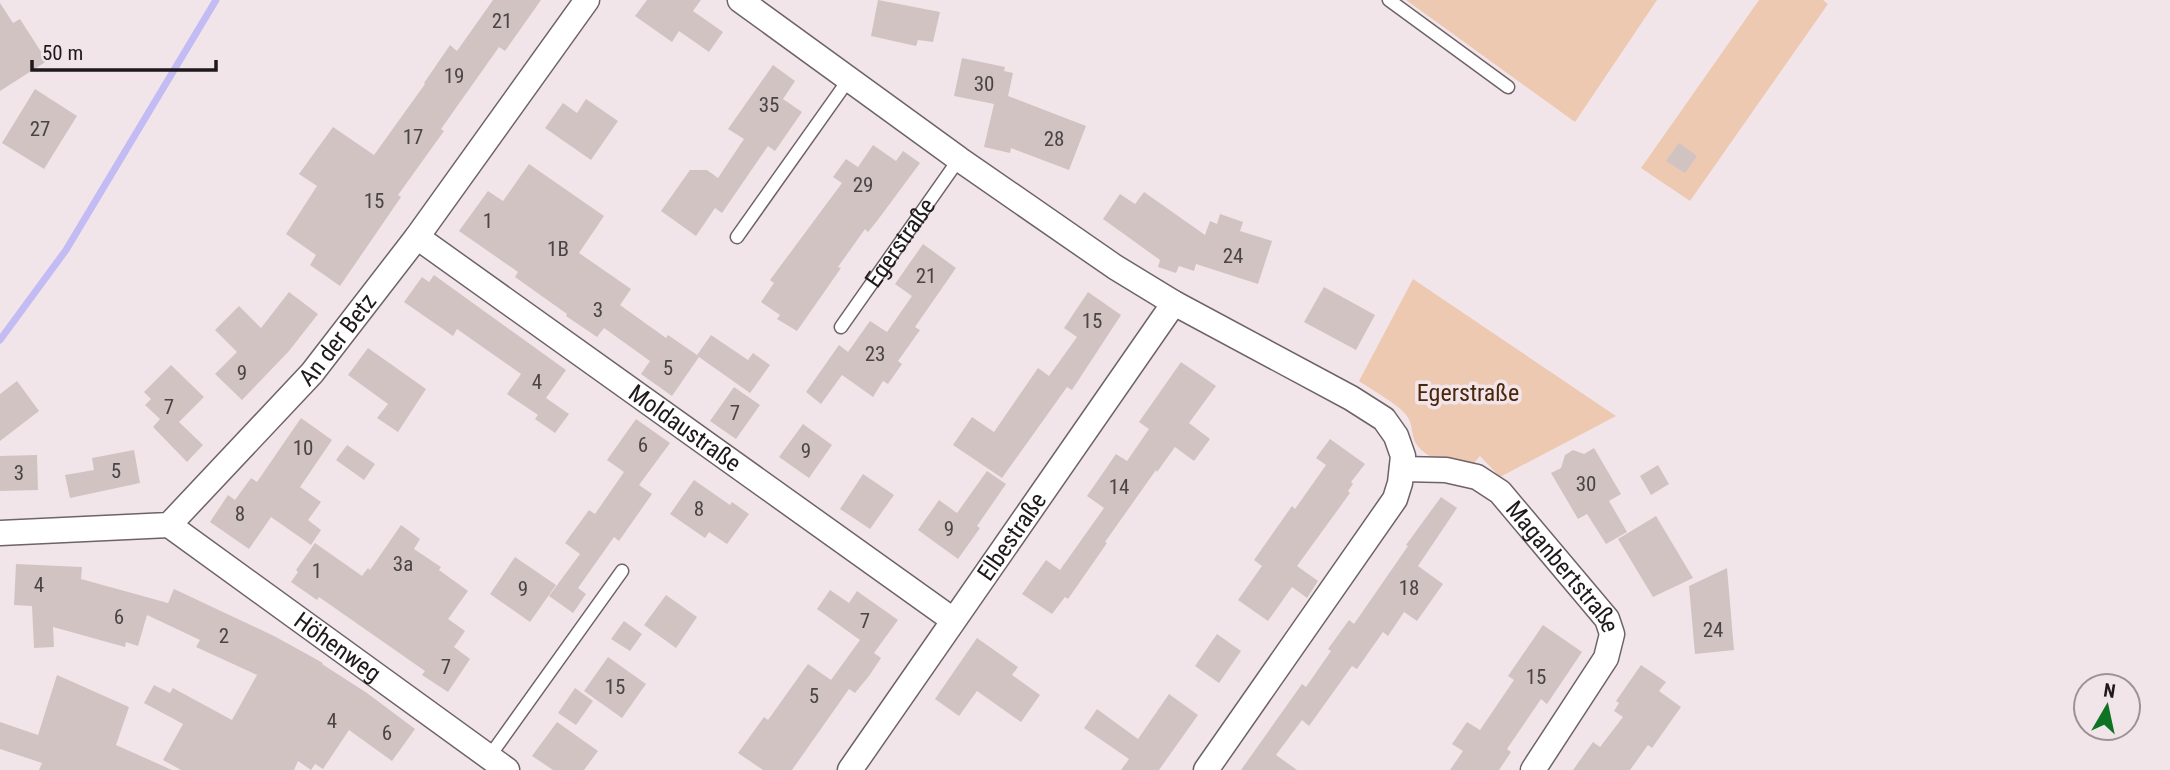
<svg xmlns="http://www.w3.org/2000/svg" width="2170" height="770" font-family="'Roboto Condensed',sans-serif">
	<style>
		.green { fill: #edc9b2 }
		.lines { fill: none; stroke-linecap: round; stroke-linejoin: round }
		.stream { stroke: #c3bbf3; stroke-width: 7 }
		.building { fill: #d0c3c2 }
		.lane-casing { stroke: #6e6367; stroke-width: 15 }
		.street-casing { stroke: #6e6367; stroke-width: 27 }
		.lane { stroke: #fff; stroke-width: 12 }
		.street { stroke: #fff; stroke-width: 24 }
		.labels { text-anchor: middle; stroke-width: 7; stroke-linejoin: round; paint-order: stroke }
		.number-label { font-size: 21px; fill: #4a4445 }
		.street-label { font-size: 24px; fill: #1e191b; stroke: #f2e5ea }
		.park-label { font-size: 24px; fill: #4a260b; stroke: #f2e5ea }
	</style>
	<rect width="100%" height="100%" fill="#f2e5ea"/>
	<!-- green -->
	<path class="green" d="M1406,0H1657L1575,122Z
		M1759,0H1823L1828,4L1690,201L1641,168Z
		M1413,279L1616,416L1500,477L1480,456L1474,463C1453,465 1426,461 1415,442C1411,433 1413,425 1407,416C1397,403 1373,391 1359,381Z"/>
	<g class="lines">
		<!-- stream -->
		<path class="stream" d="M0,340L66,250L216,0"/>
	</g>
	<!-- building -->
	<path class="building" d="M493,0H541L505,51L499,47L441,129L444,131L398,195L401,197L340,286L310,265L316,255L286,234L317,186L299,174L333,127L374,155L425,84L424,83L450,45L457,51Z
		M647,0H701L693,11L723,32L709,52L679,31L672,42L635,16Z
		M878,0L940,12L933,42L918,40L916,46L871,36Z
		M0,3L13,23L20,19L47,61L0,91Z
		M962,58L1005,67L1004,71L1013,73L1008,96L1086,126L1069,170L1011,148L1010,153L984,147L994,104L954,96Z
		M773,65L795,81L783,99L802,112L775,151L768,146L722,213L715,208L696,236L661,211L690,170H707L718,178L744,139L728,129Z
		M35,89L77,116L44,169L2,143Z
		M586,99L618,121L591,160L545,128L563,103L577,113Z
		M1679,143L1697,156L1685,173L1666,161Z
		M873,145L896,161L903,151L920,163L877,221L868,232L865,229L838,267L841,268L797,331L777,319L780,315L761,302L774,283L770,280L842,183L833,177L846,159L858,167Z
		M529,164L604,216L579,253L631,289L620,305L666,338L668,335L697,355L711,335L748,360L753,353L770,365L750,393L699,357L672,396L641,374L650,361L604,328L597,337L566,316L567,314L515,277L518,272L459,231L488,191L503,201Z
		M1144,192L1205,235L1210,221L1217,224L1220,214L1243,222L1240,231L1272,241L1258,284L1196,264L1194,271L1179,266L1176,273L1158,267L1160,260L1103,219L1120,194L1135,204Z
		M923,244L956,268L915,327L920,330L898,361L902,364L888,384L883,381L873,397L842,375L821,404L806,392L839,345L848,352L870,321L887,332L912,296L895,284Z
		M434,275L566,370L546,398L569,414L555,433L535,419L538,415L507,394L521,374L457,329L453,336L404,302L422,277L429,282Z
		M1324,287L1375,315L1356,350L1304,322Z
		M289,292L318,314L289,351L242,400L215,374L237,352L215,330L239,306L261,328Z
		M1088,292L1121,315L1072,390L1067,387L1002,478L953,445L972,417L994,432L1038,368L1049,376L1077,337L1064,328Z
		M368,348L426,389L398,432L377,418L388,404L348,375Z
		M1181,362L1216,386L1189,423L1210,439L1194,461L1175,447L1157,472L1156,470L1105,542L1107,543L1068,599L1065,597L1052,614L1022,594L1046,560L1060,570L1104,508L1087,496L1116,454L1127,461L1149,429L1139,422Z
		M171,365L204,397L179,422L203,445L187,462L153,427L160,419L145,405L151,399L144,392Z
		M17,381L39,411L0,441V394Z
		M734,387L760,405L736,439L710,421Z
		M301,418L332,440L300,487L321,502L308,520L321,530L311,545L271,517L249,549L210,522L228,495L235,500L251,478L257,482Z
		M636,419L670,443L639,485L652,494L619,541L614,537L578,588L586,594L573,613L549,596L580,554L565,543L589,510L595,514L624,472L607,460Z
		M803,424L832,445L809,478L779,457Z
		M1330,439L1365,464L1351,482L1353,484L1348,491L1350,493L1297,566L1318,581L1307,598L1292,587L1268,621L1238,600L1262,566L1254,560L1292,506L1295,509L1326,465L1316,458Z
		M347,445L375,464L364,480L336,460Z
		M1594,448L1621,494L1609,501L1627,532L1606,544L1587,514L1578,519L1551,473L1561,468L1565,455L1573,450L1584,454Z
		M134,450L140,483L70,498L65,475L94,470L92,458Z
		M37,455L38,490L0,491V456Z
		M1658,465L1669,484L1651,495L1640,476Z
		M987,471L1006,484L977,526L980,528L958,559L918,530L939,500L957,513Z
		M863,474L894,495L870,529L840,509Z
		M694,480L730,505L732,502L749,514L727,544L709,532L705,538L670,514Z
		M1441,497L1457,508L1418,566L1443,584L1417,621L1404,612L1388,636L1383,632L1357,669L1352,666L1309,726L1302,720L1276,755L1297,770H1241L1302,684L1306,687L1331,651L1328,649L1349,620L1354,624L1408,546L1406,545Z
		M1656,516L1693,578L1653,597L1618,539Z
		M401,525L420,539L414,549L441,567L439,570L468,591L448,619L465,631L454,647L470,659L448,692L422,675L425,671L319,597L317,600L291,582L298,572L296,570L315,543L362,576L368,568L370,570Z
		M515,557L556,585L530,622L490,594Z
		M16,564L82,567L81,579L168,603L174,589L274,636L323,663L322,664L367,693L415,729L392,761L349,730L323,769L315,764L311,770L298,761L294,770H181L163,760L183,724L144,703L154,685L170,693L173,688L232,720L257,675L196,647L200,640L147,615L138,646L126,642L125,647L53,627L54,647L34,648L32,606L14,605Z
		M1727,568L1734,650L1695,654L1689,586Z
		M830,590L849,603L857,591L898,620L874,653L881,658L869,676L855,693L849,689L792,770H763L738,753L764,717L768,720L808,664L831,680L860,640L817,609Z
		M666,595L697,617L676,648L644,625Z
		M624,621L642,634L630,651L611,639Z
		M1543,625L1582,652L1547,704L1541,699L1507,749L1511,752L1499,770H1450L1463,751L1452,744L1467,722L1480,730L1514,680L1508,676Z
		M1217,634L1241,651L1219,683L1195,666Z
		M977,638L1018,667L1012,675L1040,695L1021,722L977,691L959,716L935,699Z
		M608,657L646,684L622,718L584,691Z
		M1641,665L1666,682L1659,691L1681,707L1652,748L1648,745L1630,770H1573L1593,742L1600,747L1623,717L1614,711L1619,703L1616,701Z
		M57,675L129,707L116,745L172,770H39L42,763L0,749V722L38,735Z
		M575,688L593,701L576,725L558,713Z
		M1169,694L1198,715L1159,770H1121L1129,759L1084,728L1097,709L1138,739Z
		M557,722L598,751L584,770H553L532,756Z"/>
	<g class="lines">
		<defs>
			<g id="lane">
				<path d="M1389,0L1508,87"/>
				<path d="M737,237L849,79"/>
				<path id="s1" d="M841,327L959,159"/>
				<path d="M489,757L622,571"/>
			</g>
			<g id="street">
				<path d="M740,0L959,159L1115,267L1174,303L1351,398L1384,419L1396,436L1403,456L1400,483L1395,499L1206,770"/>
				<path id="s2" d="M417,237L953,620"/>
				<path id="s3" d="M1402,469L1446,470L1477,477L1500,492L1607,619L1612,634L1606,658L1533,770"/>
				<path id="s4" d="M169,525L507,770"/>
				<path id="s5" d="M0,533L169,525L312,373L417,237L587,0"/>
				<path id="s6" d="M850,770L1174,303"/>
			</g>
		</defs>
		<!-- lane casing -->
		<use href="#lane" class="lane-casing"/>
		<!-- street casing -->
		<use href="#street" class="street-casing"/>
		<!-- lane -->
		<use href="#lane" class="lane"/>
		<!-- street -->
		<use href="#street" class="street"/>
	</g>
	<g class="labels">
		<!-- number labels -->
		<g class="number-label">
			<text x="502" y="28">21</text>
			<text x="454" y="83">19</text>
			<text x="984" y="91">30</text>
			<text x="769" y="112">35</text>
			<text x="40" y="136">27</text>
			<text x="413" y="144">17</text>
			<text x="1054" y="146">28</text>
			<text x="863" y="192">29</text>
			<text x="374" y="208">15</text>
			<text x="488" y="228">1</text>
			<text x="558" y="256">1B</text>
			<text x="1233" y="263">24</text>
			<text x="926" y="283">21</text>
			<text x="598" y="317">3</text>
			<text x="1092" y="328">15</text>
			<text x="875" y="361">23</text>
			<text x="668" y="375">5</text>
			<text x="242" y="380">9</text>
			<text x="537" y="389">4</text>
			<text x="169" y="414">7</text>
			<text x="735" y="420">7</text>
			<text x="643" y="452">6</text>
			<text x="303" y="455">10</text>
			<text x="806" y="458">9</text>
			<text x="116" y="478">5</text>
			<text x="19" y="480">3</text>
			<text x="1586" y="491">30</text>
			<text x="1119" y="494">14</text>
			<text x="699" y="516">8</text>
			<text x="240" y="521">8</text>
			<text x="949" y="536">9</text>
			<text x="403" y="571">3a</text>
			<text x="317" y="578">1</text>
			<text x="39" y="592">4</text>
			<text x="1409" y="595">18</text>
			<text x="523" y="596">9</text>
			<text x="119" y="624">6</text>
			<text x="865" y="628">7</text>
			<text x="1713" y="637">24</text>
			<text x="224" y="643">2</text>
			<text x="446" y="674">7</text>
			<text x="1536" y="684">15</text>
			<text x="615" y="694">15</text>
			<text x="814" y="703">5</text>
			<text x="332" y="728">4</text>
			<text x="387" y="740">6</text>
		</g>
		<!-- street labels -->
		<g class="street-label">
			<text dy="8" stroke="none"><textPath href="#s1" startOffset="103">Egerstraße</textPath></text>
			<text dy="8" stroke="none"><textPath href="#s5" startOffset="420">An der Betz</textPath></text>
			<text dy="8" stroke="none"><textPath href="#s2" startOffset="329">Moldaustraße</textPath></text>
			<text dy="8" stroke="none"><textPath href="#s6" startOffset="284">Elbestraße</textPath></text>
			<text dy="8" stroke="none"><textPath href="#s3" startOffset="201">Maganbertstraße</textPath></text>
			<text dy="8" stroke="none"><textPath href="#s4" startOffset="208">Höhenweg</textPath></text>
		</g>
		<!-- park labels -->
		<g class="park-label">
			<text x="1468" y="401">Egerstraße</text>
		</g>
	</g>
	<!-- north arrow -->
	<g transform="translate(2107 707) rotate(9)"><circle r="33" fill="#f2e5ea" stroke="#9d9397" stroke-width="2"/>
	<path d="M0-5L12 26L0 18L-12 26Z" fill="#0e7323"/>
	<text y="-10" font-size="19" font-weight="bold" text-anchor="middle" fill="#1e191b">N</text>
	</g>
	<!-- scale -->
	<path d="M32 60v10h184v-10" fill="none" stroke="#1e191b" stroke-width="3.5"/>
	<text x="42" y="60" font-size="21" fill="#1e191b" stroke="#f2e5ea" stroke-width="5" paint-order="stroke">50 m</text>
</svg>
